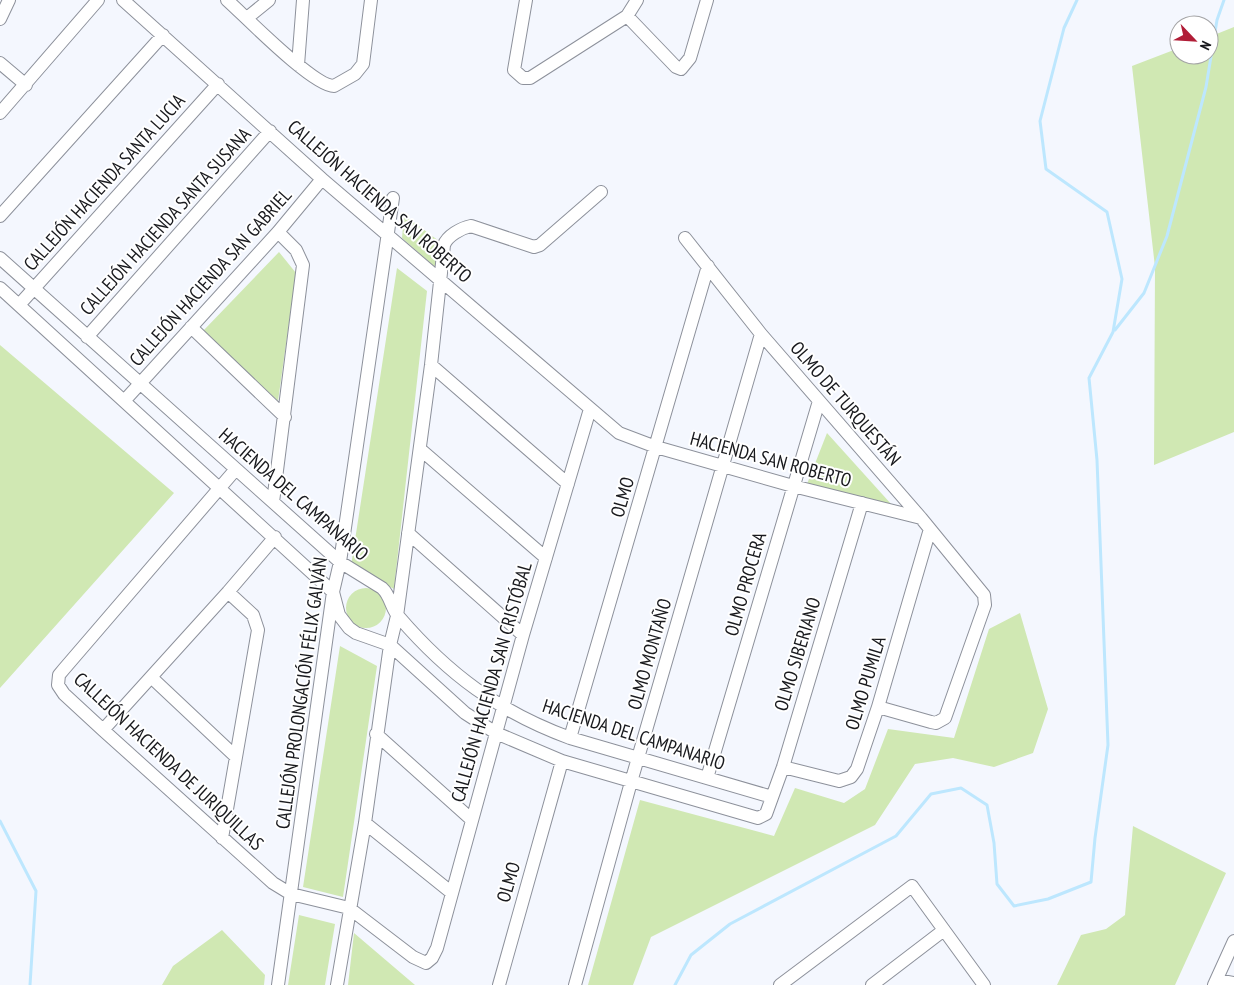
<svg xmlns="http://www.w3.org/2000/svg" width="1234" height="985" font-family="'PT Sans Narrow',sans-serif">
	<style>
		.green { fill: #d0e8b3 }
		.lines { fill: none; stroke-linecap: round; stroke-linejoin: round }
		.stream { stroke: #bde7fe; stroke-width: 3 }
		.minor-casing { stroke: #8d919b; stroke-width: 14 }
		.minor { stroke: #fff; stroke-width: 12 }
		.labels { text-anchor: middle; stroke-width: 4; stroke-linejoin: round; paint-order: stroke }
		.street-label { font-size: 19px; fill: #18191d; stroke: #fff }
	</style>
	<rect width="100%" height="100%" fill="#f4f7fe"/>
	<!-- green -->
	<path class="green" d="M1234,27V432L1154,465L1155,267L1132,66L1179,48V55H1209V37Z
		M404,215L439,241L436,268L402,238Z
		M279,252L296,273L278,401L203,331Z
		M397,268L427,291L394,589L351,566Z
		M0,345L174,493L0,688Z
		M827,433L901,515L807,484Z
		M346 608a20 20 0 1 1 40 0a20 20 0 1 1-40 0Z
		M1020,613L1048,709L1033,753L994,767L953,758L915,764L875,825L651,937L633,985H588L640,800L774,836L795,788L844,803L865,789L888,729L954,738L989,629Z
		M340,646L377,666L343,897L303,887Z
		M1133,826L1226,873L1175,985H1057L1081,935L1106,929L1125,915Z
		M299,915L335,924L325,985H288Z
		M222,930L265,975L264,985H162L173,966Z
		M354,933L415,985H348Z"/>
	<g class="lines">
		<!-- stream -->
		<path class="stream" d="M1115,330L1144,293L1167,236L1206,87L1217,20L1224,0
			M0,821L36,891L30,985
			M675,985L691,955L730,924L896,836L931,794L961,788L987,805L994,843L997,884L1014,906L1048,899L1091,882L1095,838L1108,745L1097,460L1089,378L1113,332L1122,279L1107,212L1046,169L1040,121L1064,28L1077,0"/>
		<defs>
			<path id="minor" d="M123,0L322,179L619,433L656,447L793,486L921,518
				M227,0C246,17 313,86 334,86L355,74L363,64L371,0
				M526,0L514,70L523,78H530L627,16L637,0
				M627,16L676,67L681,69L690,58L707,0
				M247,18L269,0
				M0,19L9,0
				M0,63L26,85
				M298,65L303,0
				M0,113L98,0
				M0,216L163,35
				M685,238L761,334L921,518L984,595L985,605L945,718L936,723L931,722L878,707
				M0,258L340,562L382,588C391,596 391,609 399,617C448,674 499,712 570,738L772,797
				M0,288L333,592L339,615L349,628L356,633L390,645L465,713L496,733L562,761L758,818L766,814L783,767L862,503
				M19,305L218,84
				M191,327L285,417
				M87,337L270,131
				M431,365L568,484
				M125,400L278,232L322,179
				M420,449L546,558
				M236,469L64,669L59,675L58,685L64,694L103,730L273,883L291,894L349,908L413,957L426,963L432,958L437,948L523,635L590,409
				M273,502L303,265L296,250L278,232
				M408,533L523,635
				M151,677L235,756
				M103,730L228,592L275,537
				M376,734L472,820
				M570,738L708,266
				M783,767L839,781L851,777L857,769L878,707L930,529
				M707,778L819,401
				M365,823L452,893
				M222,838L258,630L253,615L228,592
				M1217,980L1234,983
				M278,985L333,592L340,562L393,198
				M337,985L365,823L390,645L397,616L431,365L444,245C447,236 461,228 471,226L534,247L540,245L601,192
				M499,985L562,761
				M575,985L631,782L761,334
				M780,985L912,886L984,985
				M872,985L944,930
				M1214,985L1234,941"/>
		</defs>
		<!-- minor casing -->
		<use href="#minor" class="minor-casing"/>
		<!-- minor -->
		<use href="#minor" class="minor"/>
	</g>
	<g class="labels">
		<!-- street labels -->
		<g class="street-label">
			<text transform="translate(104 182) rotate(-48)" y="7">CALLEJÓN HACIENDA SANTA LUCIA</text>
			<text transform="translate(380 201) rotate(41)" y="7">CALLEJÓN HACIENDA SAN ROBERTO</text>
			<text transform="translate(165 221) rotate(-48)" y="7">CALLEJÓN HACIENDA SANTA SUSANA</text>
			<text transform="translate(210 277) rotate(-48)" y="7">CALLEJÓN HACIENDA SAN GABRIEL</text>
			<text transform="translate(846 403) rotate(49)" y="7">OLMO DE TURQUESTÁN</text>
			<text transform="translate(771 459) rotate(15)" y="7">HACIENDA SAN ROBERTO</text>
			<text transform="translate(294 494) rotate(41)" y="7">HACIENDA DEL CAMPANARIO</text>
			<text transform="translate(622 497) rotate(-74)" y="7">OLMO</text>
			<text transform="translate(745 584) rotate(-74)" y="7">OLMO PROCERA</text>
			<text transform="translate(649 654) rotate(-74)" y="7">OLMO MONTAÑO</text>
			<text transform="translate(797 654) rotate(-73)" y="7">OLMO SIBERIANO</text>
			<text transform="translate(491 682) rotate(-74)" y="7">CALLEJÓN HACIENDA SAN CRISTÓBAL</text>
			<text transform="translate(865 683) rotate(-73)" y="7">OLMO PUMILA</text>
			<text transform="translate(301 693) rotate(-82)" y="7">CALLEJÓN PROLONGACIÓN FÉLIX GALVÁN</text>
			<text transform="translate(634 734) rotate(18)" y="7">HACIENDA DEL CAMPANARIO</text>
			<text transform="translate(169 761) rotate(43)" y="7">CALLEJÓN HACIENDA DE JURIQUILLAS</text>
			<text transform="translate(508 882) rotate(-74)" y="7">OLMO</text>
		</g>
	</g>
	<!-- north arrow -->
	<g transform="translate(1194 40) rotate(115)"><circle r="24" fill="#ffffff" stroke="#a3a3a5"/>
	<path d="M0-4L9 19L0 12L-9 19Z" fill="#b11d37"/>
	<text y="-8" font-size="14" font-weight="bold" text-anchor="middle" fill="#18191d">N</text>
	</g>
</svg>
